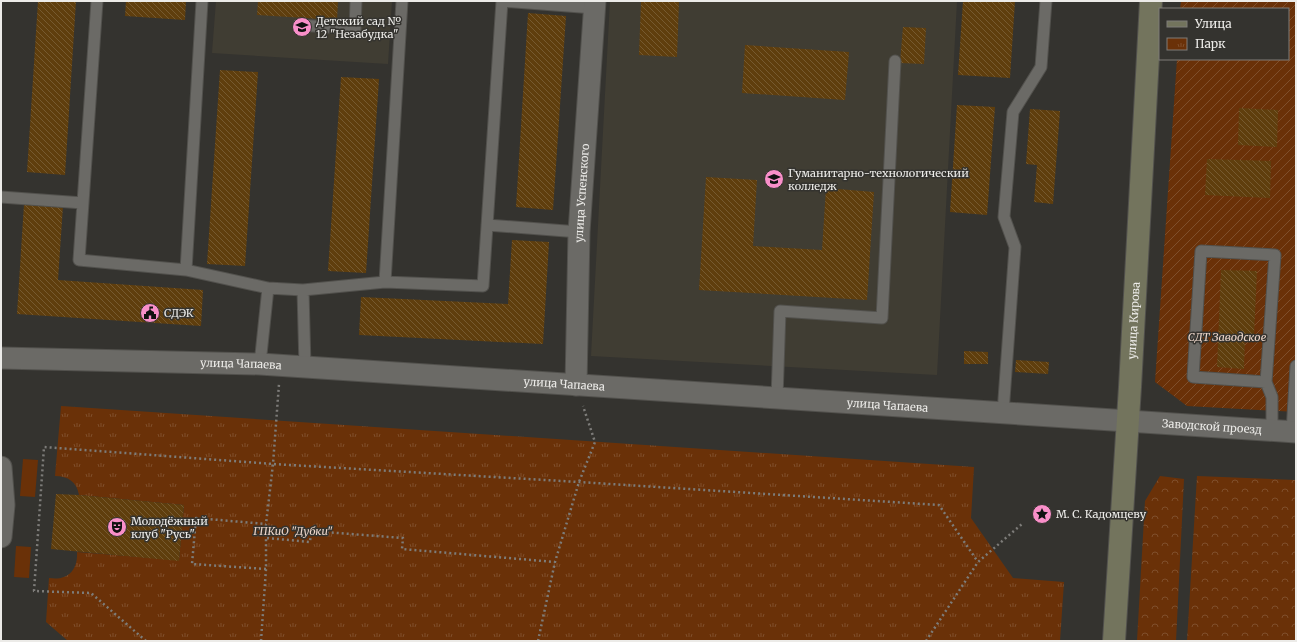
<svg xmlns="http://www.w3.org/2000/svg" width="1297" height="642" font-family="Merriweather,serif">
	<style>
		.built { fill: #403d33 }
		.grass { fill: #6a3108 }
		.forest { fill: url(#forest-crowns) }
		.park { fill: url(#park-tufts) }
		.garden { fill: url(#garden-furrows) }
		.building { fill: url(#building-back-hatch) }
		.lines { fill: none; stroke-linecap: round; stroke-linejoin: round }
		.service-casing { stroke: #52514d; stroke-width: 13 }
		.minor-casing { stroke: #52514d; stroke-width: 23 }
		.secondary-casing { stroke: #52514d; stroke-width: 24 }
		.path { stroke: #7d7c79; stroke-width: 2.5; stroke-dasharray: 2 3; stroke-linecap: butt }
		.service { stroke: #6b6a66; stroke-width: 11 }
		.minor { stroke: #6b6a66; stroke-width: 21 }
		.secondary { stroke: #73745d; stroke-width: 22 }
		.labels { text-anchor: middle; stroke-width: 3; stroke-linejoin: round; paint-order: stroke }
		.poi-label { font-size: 11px; fill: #ecebe8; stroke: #34332f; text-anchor: start }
		.street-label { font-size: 11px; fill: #ecebe8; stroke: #34332f }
		.park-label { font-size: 11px; font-style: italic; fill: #efd8cb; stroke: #34332f }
	</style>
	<defs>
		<pattern id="forest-crowns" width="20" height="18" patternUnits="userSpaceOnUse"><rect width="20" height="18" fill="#6a3108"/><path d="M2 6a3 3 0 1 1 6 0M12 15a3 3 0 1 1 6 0" fill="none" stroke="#7f4f2c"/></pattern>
		<pattern id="park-tufts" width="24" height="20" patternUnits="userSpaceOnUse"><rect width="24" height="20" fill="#6a3108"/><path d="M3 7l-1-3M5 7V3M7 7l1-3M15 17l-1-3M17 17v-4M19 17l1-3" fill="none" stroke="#7f4f2c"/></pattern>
		<pattern id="garden-furrows" width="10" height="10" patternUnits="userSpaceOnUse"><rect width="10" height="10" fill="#6a3108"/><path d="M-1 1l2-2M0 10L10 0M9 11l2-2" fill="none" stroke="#7f4f2c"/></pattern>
		<pattern id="building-back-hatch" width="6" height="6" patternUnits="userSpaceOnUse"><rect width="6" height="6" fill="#5f3e0d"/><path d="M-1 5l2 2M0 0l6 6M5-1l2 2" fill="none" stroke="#765a30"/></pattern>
	</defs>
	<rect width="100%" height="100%" fill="#34332f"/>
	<!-- built -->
	<path class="built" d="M216,1H392L388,64L212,53Z
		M610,1H957L937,375L591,356Z"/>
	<!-- grass -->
	<path class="grass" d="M23,459L38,460L35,497L20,496Z
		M16,546L31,547L29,578L14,577Z"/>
	<!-- forest -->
	<path class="forest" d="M1160,476L1184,479L1176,641H1137L1145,501Z
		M1197,476L1296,480V641H1187Z"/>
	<!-- park -->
	<path class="park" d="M61,406L974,467L971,518L1013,578L1064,582L1060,641H68L46,622L49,578C68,581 78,570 77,552L179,560L184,505L79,495C77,482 68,476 55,476Z"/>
	<!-- garden -->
	<path class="garden" d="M1181,1H1296V412L1187,406L1155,382L1177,59H1288V9H1180Z"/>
	<!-- building -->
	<path class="building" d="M38,1H76L65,175L27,172Z
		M126,1H186L185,20L125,16Z
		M258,1H338L337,20L257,15Z
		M641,1H679L677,57L639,55Z
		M963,1H1015L1010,78L958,75Z
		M528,13L566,16L553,210L516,207Z
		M903,27L926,28L924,64L900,63Z
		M745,45L849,52L845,100L742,93Z
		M220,70L258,72L245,266L207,264Z
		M341,77L379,79L366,273L328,271Z
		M957,105L995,107L987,215L950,212Z
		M1239,108L1278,110L1277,147L1238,145Z
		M1030,109L1060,111L1053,204L1034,202L1037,165L1026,164Z
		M1207,159L1271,161L1270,198L1205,195Z
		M706,177L757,180L753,246L822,250L826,188L874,192L867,300L699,290Z
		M24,204L63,206L58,280L203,290L201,326L17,314Z
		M512,240L549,242L543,344L359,335L361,297L508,304Z
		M1221,270L1257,271L1254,335H1245L1244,369L1217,367Z
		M964,351L988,352V364H964Z
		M1016,360L1049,362L1048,374L1015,372Z
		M56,494L79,495L184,505L179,561L51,549Z"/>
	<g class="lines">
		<defs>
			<path id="service" d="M97,1L79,260L186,270L268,288L303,290L385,282L483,286L502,1
				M502,1L594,8
				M299,25L355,29L356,1
				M1,197L83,203
				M487,225L579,232
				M186,270L202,1
				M385,282L402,1
				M303,290L305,367
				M260,364L268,288
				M1266,382L1193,377L1201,251L1275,255L1266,382L1272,397V431
				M777,398L780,311L882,318L895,61
				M1003,413L1015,247L1004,217L1013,112L1041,67L1046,1
				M1292,432L1296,366"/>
			<g id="minor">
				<path id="s1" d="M1,358L260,364L1296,432"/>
				<path id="s2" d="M576,385L579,232L595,1"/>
				<path d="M1,467L4,505L1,537"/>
			</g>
			<g id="secondary">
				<path id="s3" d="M1114,641L1130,387L1151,1"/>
			</g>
		</defs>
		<!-- service casing -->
		<use href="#service" class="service-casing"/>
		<!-- minor casing -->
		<use href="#minor" class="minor-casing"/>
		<!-- secondary casing -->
		<use href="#secondary" class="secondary-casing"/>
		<!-- path -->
		<path class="path" d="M267,538L310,542L311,531L403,538L402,549L555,562
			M266,569L192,564L196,518L266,524
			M146,641L91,593L34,591L44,447L273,464L579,482L939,505L978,562
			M261,641L266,569V524L273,464L279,384
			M538,641L555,562L579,482L595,442L583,406
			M926,641L978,562L1022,524"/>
		<!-- service -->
		<use href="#service" class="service"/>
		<!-- minor -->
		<use href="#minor" class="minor"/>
		<!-- secondary -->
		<use href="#secondary" class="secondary"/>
	</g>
	<!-- icons -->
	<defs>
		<symbol id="school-disc" viewBox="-11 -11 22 22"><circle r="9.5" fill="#f98fc9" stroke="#34332f"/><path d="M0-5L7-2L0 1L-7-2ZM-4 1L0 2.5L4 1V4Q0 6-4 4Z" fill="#111"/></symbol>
		<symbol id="university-disc" viewBox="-11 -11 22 22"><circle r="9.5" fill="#f98fc9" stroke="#34332f"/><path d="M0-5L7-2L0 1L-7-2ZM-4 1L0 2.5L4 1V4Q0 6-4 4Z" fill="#111"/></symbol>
		<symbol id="civic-disc" viewBox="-11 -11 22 22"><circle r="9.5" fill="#f98fc9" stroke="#34332f"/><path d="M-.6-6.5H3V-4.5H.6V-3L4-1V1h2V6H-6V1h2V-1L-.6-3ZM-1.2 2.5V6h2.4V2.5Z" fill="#111"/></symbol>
		<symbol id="sight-disc" viewBox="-11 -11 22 22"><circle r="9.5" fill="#f98fc9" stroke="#34332f"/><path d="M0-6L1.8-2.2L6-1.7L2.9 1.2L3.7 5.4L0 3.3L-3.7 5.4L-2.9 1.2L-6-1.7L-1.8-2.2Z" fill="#111"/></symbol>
		<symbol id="theatre-disc" viewBox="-11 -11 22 22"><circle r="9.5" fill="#f98fc9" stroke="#34332f"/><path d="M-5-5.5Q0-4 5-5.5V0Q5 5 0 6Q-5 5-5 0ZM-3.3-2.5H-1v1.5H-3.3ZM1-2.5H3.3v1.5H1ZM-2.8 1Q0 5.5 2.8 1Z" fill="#111"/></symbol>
	</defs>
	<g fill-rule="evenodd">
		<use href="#school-disc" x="291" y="16" width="22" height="22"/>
		<use href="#university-disc" x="763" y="168" width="22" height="22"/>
		<use href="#civic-disc" x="139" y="302" width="22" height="22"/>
		<use href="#sight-disc" x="1031" y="503" width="22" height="22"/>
		<use href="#theatre-disc" x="106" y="516" width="22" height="22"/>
	</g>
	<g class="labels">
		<!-- poi labels -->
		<g class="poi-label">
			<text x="316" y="25">Детский сад №<tspan x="316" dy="13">12 "Незабудка"</tspan></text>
			<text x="788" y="177">Гуманитарно-технологический<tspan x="788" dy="13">колледж</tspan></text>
			<text x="164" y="317">СДЭК</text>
			<text x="1056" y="518">М. С. Кадомцеву</text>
			<text x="131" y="525">Молодёжный<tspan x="131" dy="13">клуб "Русь"</tspan></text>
		</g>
		<!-- street labels -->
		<g class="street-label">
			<text dy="4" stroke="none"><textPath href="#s2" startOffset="192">улица Успенского</textPath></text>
			<text dy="4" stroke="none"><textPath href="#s3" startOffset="321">улица Кирова</textPath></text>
			<text dy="4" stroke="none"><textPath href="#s1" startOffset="240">улица Чапаева</textPath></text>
			<text dy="4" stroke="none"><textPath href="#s1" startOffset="564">улица Чапаева</textPath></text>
			<text dy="4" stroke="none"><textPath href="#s1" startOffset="888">улица Чапаева</textPath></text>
			<text dy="4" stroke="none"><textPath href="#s1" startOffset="1213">Заводской проезд</textPath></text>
		</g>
		<!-- park labels -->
		<g class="park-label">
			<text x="1227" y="341">СДТ Заводское</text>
			<text x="293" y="535">ГПКиО "Дубки"</text>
		</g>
	</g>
	<!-- border -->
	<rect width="1297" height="642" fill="none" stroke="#ecebe8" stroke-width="4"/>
	<!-- legend -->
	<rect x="1159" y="8" width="130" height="52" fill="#34332f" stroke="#7e7d79"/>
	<rect x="1167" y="21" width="20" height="6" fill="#73745d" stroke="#7e7d79"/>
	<text x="1195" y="28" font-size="12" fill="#ecebe8">Улица</text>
	<rect x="1167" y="38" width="20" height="12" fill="url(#park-tufts)" stroke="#7e7d79"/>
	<text x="1195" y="48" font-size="12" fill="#ecebe8">Парк</text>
</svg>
